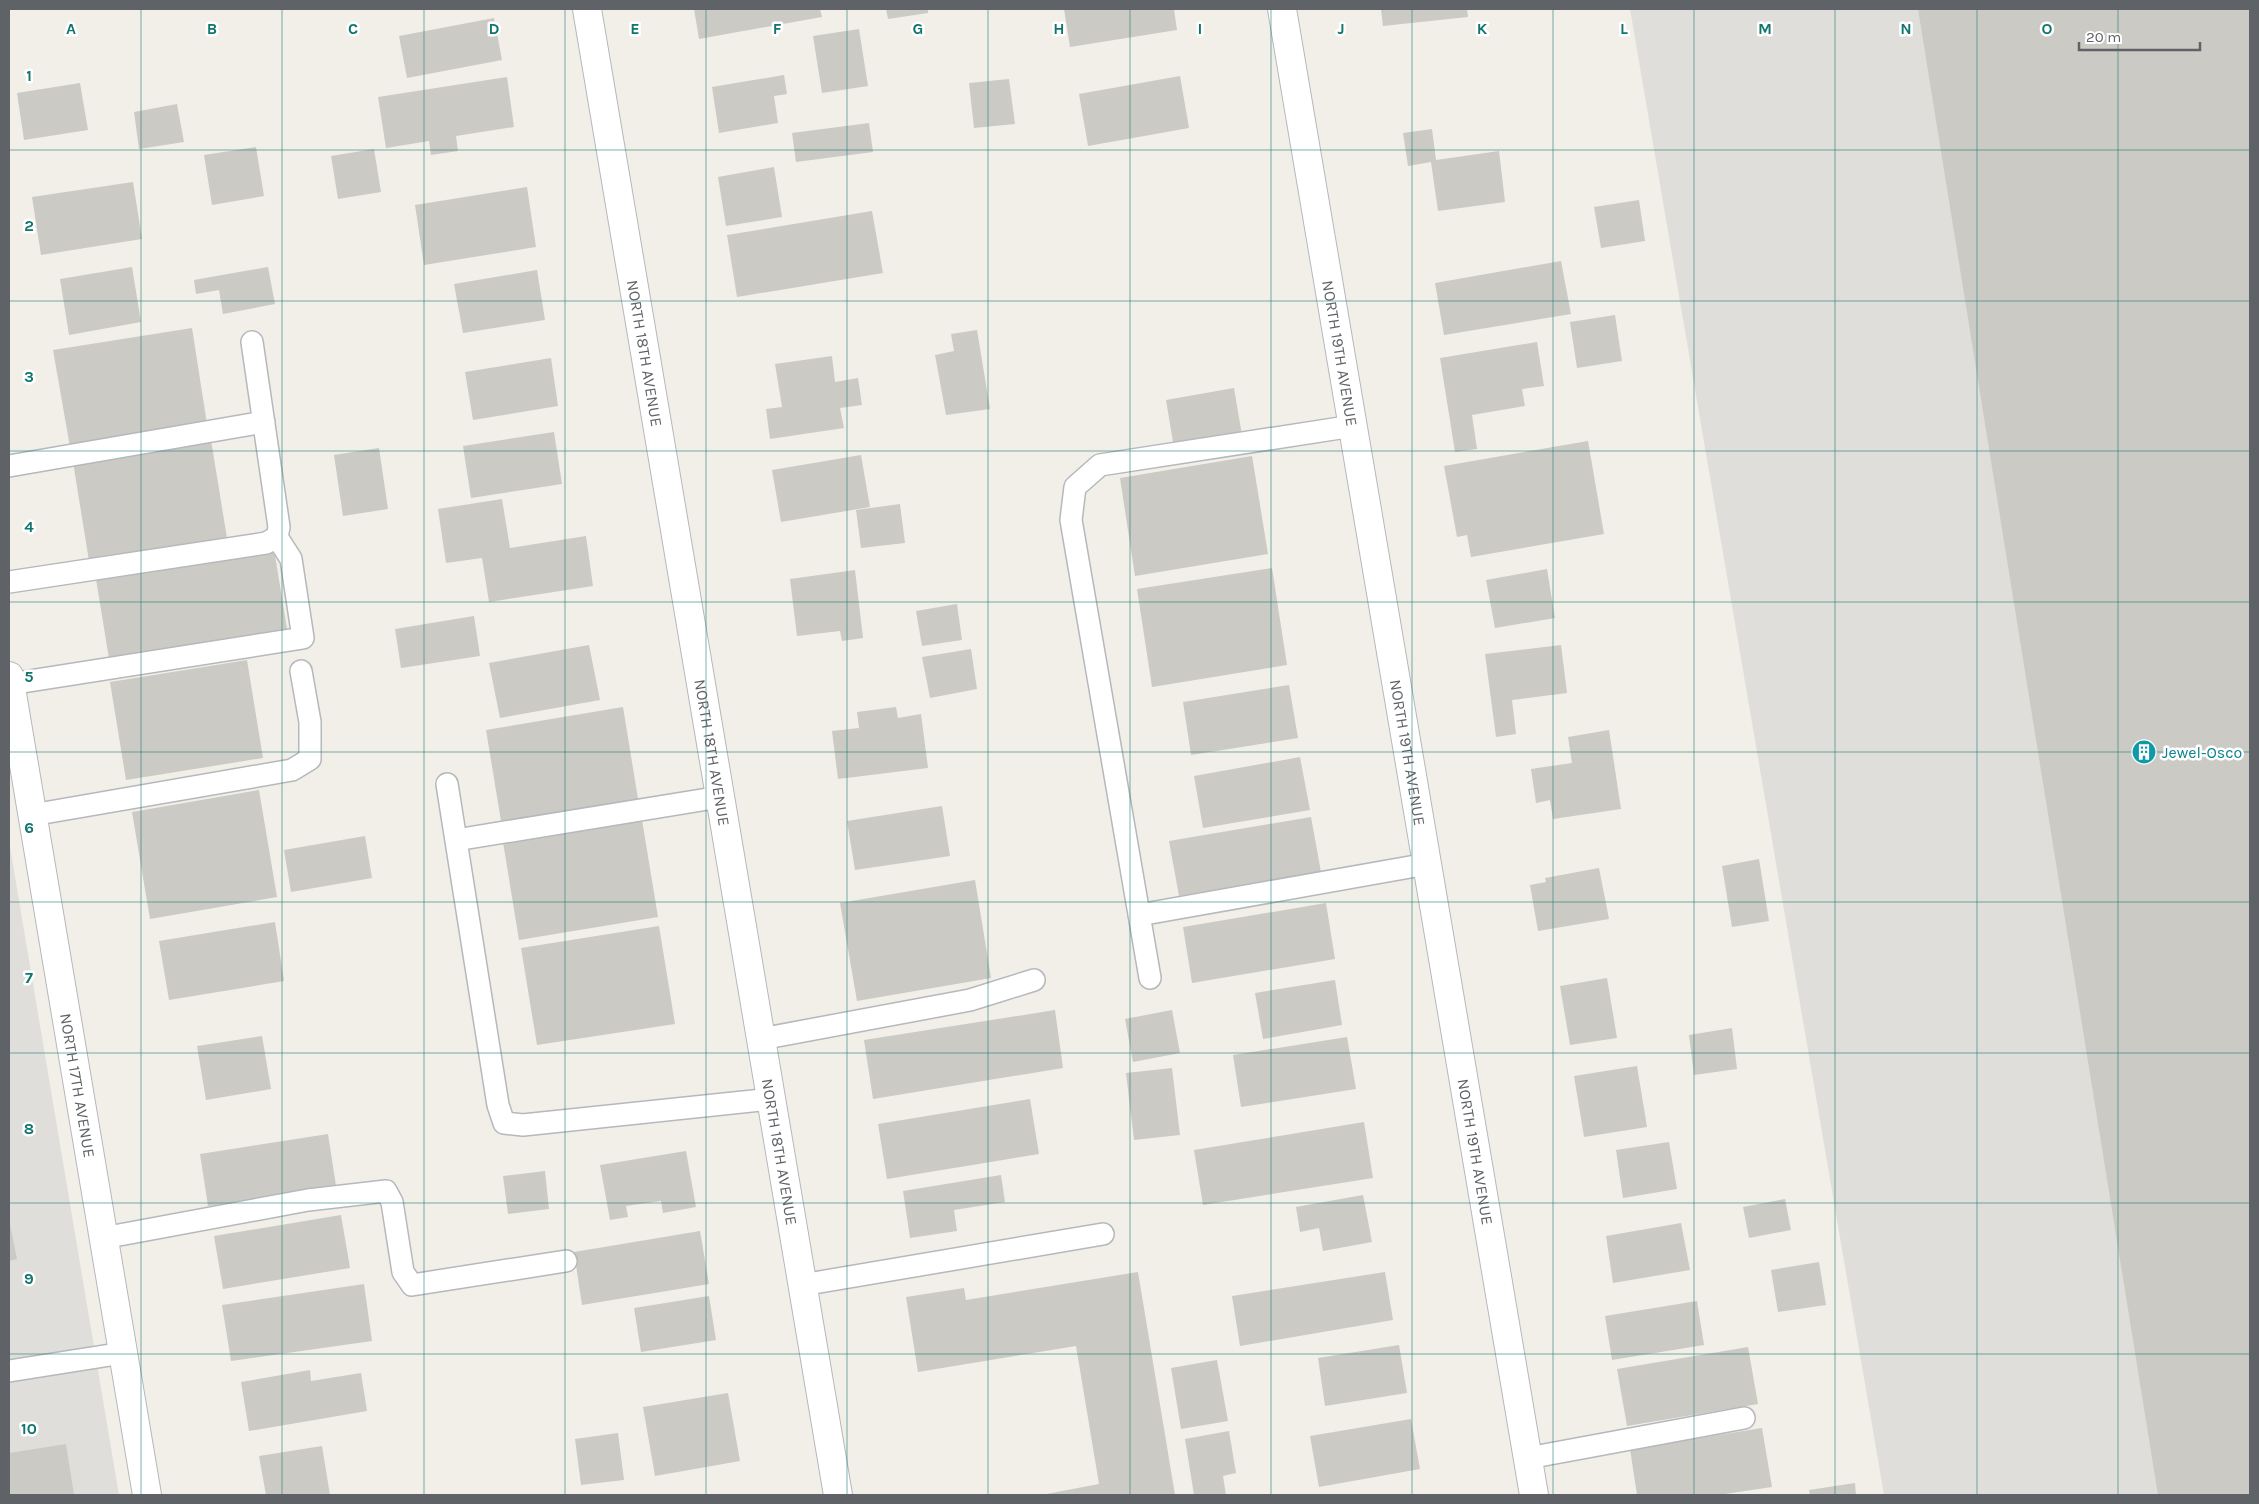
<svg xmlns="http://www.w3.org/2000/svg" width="2259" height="1504" font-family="Karla,sans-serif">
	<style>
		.industrial { fill: #e0deda }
		.building { fill: #cccac5 }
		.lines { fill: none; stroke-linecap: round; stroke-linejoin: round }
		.lane-casing { stroke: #b5b8bc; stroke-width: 24 }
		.street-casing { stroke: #b5b8bc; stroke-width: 30 }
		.lane { stroke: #fff; stroke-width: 21 }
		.street { stroke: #fff; stroke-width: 28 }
		.grid { fill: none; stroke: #0f766e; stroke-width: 1; stroke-opacity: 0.55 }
		.labels { text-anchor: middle; stroke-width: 5; stroke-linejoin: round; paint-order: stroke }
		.street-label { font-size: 16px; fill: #5f6368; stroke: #fff }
		.culture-label { font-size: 16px; fill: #0d838f; stroke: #fff; text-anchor: start }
		.grid-label { font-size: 16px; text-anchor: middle; font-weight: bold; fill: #0f766e; stroke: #fff; stroke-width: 5; stroke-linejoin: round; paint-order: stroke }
	</style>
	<rect width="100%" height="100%" fill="#f1efe8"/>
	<!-- industrial -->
	<path class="industrial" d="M1630,9H2250V1495H1884Z
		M9,841L119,1495H9Z"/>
	<!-- building -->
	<path class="building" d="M694,9H820L822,17L699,39Z
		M886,9H928V13L888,19Z
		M1064,9H1174L1177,30L1070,47Z
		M1381,9H1467L1468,17L1383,26Z
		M1918,9H2250V1495H2158Z
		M494,18L502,60L407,78L399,36Z
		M859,29L868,86L822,93L813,36Z
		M784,75L787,94L774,96L778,123L719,133L712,87Z
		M1180,76L1189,128L1088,146L1079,94Z
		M507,77L514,127L456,136L458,151L431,155L429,141L386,148L378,97Z
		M1009,79L1015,124L974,128L969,83Z
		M80,83L88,130L24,140L17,93Z
		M177,104L184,142L139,149L134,112Z
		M869,123L873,152L796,162L792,133Z
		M1432,129L1436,160L1499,151L1505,202L1438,211L1431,162L1408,166L1403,133Z
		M256,147L264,196L212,205L204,155Z
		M374,149L381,192L338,199L331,156Z
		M774,167L782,217L726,226L718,177Z
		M133,182L142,239L41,255L32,197Z
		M527,187L536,247L424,265L415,205Z
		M1639,200L1645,241L1601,248L1594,207Z
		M872,211L883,273L737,297L727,235Z
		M1561,261L1571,314L1444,335L1435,283Z
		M132,267L141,322L69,335L60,279Z
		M268,267L275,304L223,314L219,290L196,294L194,280Z
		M537,270L545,320L463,333L454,284Z
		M1615,315L1622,361L1577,368L1570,322Z
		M192,328L207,424L70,447L53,350Z
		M977,330L990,409L946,415L935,355L954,351L951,334Z
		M1537,342L1544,386L1522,389L1525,406L1472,415L1477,449L1455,452L1440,358Z
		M832,356L835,382L858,378L862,405L840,408L844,428L770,439L766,409L782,407L775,364Z
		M551,358L558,406L473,420L465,372Z
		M1234,388L1242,435L1174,448L1166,400Z
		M554,432L562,484L471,498L463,446Z
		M211,440L227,538L89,561L73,462Z
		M1588,441L1604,534L1471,557L1467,535L1457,537L1444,466Z
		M379,448L388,509L343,516L334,455Z
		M861,455L870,507L781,522L772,470Z
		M1252,456L1268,554L1135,576L1120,478Z
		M502,499L510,548L586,536L593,586L489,602L482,558L446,563L438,509Z
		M900,504L905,543L861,548L856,510Z
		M274,549L288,635L110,665L96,579Z
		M1272,568L1287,665L1152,687L1137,589Z
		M1547,569L1555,618L1495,628L1486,580Z
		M855,570L863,638L842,641L840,631L797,636L790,579Z
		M957,604L962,640L922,646L916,611Z
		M474,616L480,656L401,668L395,629Z
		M589,645L600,700L500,718L489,663Z
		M1561,645L1567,693L1512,700L1516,734L1496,737L1485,654Z
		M971,649L977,689L930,698L922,657Z
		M247,660L263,758L126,780L110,682Z
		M1289,685L1298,738L1191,755L1183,702Z
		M623,707L639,805L502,827L486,730Z
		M896,707L898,718L921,714L928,768L838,779L832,731L859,728L857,712Z
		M1609,730L1621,809L1553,819L1550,800L1536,803L1531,769L1572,763L1568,737Z
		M1300,757L1310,810L1203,828L1194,776Z
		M259,790L277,897L150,919L132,812Z
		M942,806L950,856L855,870L847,821Z
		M1311,817L1321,872L1179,896L1169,841Z
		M642,820L658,917L519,940L503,842Z
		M365,836L372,878L291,892L284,850Z
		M1759,859L1769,921L1732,927L1722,866Z
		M1599,868L1609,919L1538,931L1530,885L1546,882L1545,878Z
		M975,880L991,978L857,1001L840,903Z
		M1326,903L1335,959L1192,983L1183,927Z
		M275,922L284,981L169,1000L159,941Z
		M659,926L675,1024L537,1045L521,948Z
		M1607,978L1617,1038L1570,1045L1560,986Z
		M1335,980L1342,1025L1263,1039L1255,993Z
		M1055,1010L1063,1068L873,1099L864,1040Z
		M1172,1010L1180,1053L1133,1062L1125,1019Z
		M1732,1028L1737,1069L1694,1075L1689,1035Z
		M262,1036L271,1089L206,1100L197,1046Z
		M1347,1037L1356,1089L1241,1107L1233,1055Z
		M1637,1066L1647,1127L1584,1137L1574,1076Z
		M1172,1068L1180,1135L1134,1140L1126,1073Z
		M1030,1099L1039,1154L887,1179L878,1124Z
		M1364,1122L1373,1178L1203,1205L1194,1150Z
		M328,1134L336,1186L208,1206L200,1154Z
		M1669,1142L1677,1189L1623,1198L1616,1150Z
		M686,1151L696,1207L663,1213L661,1201L626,1206L628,1217L610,1220L600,1165Z
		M545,1171L549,1209L508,1214L503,1176Z
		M1001,1175L1005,1202L954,1210L957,1231L910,1238L903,1191Z
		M1363,1195L1372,1242L1323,1251L1319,1228L1300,1232L1296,1207Z
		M1785,1199L1791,1230L1749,1238L1743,1207Z
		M341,1215L350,1268L223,1289L214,1236Z
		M9,1219L17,1259L9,1261Z
		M1681,1223L1690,1270L1613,1283L1606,1236Z
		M700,1231L709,1284L582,1305L574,1252Z
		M1819,1262L1826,1305L1778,1312L1771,1270Z
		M1138,1272L1175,1495H1041L1099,1484L1076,1346L918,1372L906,1297L964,1288L966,1300Z
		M1385,1272L1393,1320L1240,1346L1232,1296Z
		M364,1284L372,1341L231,1361L222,1305Z
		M709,1296L716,1340L641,1352L634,1308Z
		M1697,1301L1704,1345L1612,1360L1605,1316Z
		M1399,1345L1407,1393L1325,1406L1318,1358Z
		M1748,1347L1758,1404L1627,1426L1617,1369Z
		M1217,1360L1228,1421L1181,1429L1171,1368Z
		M310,1370L311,1381L361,1373L367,1411L249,1431L241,1382Z
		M728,1393L740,1461L655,1476L643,1407Z
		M1411,1419L1420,1469L1319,1487L1310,1436Z
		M1762,1428L1772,1487L1718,1495H1637L1630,1449Z
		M1229,1431L1236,1473L1223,1476L1226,1495H1194L1185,1439Z
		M618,1433L624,1480L581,1485L575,1439Z
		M66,1444L74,1495H9V1453Z
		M322,1446L330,1495H266L259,1456Z
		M1855,1483L1856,1495H1810L1809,1490Z"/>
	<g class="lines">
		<defs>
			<path id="lane" d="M9,466L264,422
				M9,582L266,543L277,537L279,527L252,342
				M10,684L303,638L291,559L277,537
				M447,784L498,1105L504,1123L523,1125L771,1099
				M32,815L292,770L310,759V722L301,671
				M456,840L720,797
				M1139,915L1427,864
				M1150,978L1071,520L1075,487L1100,465L1353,426
				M761,1039L970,1000L1034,980
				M103,1238L308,1200L386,1191L392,1202L403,1272L412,1285L566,1261
				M802,1285L1103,1234
				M9,1371L123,1353
				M1528,1458L1744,1418"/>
			<g id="street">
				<path id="s1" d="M587,9L838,1495"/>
				<path id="s2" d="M1282,9L1534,1495"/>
				<path id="s3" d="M9,676L147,1495"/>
			</g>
		</defs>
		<!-- lane casing -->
		<use href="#lane" class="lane-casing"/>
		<!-- street casing -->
		<use href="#street" class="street-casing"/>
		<!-- lane -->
		<use href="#lane" class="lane"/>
		<!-- street -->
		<use href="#street" class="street"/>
	</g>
	<!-- grid -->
	<path class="grid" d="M141,9V1495M282,9V1495M424,9V1495M565,9V1495M706,9V1495M847,9V1495M988,9V1495M1130,9V1495M1271,9V1495M1412,9V1495M1553,9V1495M1694,9V1495M1835,9V1495M1977,9V1495M2118,9V1495M9,150H2250M9,301H2250M9,451H2250M9,602H2250M9,752H2250M9,902H2250M9,1053H2250M9,1203H2250M9,1354H2250"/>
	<!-- icons -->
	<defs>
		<symbol id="building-disc" viewBox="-11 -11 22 22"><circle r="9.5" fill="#0f9aa8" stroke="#fff"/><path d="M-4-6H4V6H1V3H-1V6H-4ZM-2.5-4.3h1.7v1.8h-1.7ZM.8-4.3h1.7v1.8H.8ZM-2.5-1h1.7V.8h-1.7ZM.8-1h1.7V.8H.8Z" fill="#fff"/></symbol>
	</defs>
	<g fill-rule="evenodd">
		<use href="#building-disc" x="2130" y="738" width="28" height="28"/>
	</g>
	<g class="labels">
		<!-- street labels -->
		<g class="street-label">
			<text dy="6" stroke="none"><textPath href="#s1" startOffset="349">NORTH 18TH AVENUE</textPath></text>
			<text dy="6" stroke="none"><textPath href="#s2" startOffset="349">NORTH 19TH AVENUE</textPath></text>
			<text dy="6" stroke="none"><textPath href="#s1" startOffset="754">NORTH 18TH AVENUE</textPath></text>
			<text dy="6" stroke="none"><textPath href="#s2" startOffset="754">NORTH 19TH AVENUE</textPath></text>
			<text dy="6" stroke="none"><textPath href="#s3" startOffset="415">NORTH 17TH AVENUE</textPath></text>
			<text dy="6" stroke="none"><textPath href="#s1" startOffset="1159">NORTH 18TH AVENUE</textPath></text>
			<text dy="6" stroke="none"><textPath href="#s2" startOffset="1159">NORTH 19TH AVENUE</textPath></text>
		</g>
		<!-- culture labels -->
		<g class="culture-label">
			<text x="2162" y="758">Jewel-Osco</text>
		</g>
	</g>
	<g class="grid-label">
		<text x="71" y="34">A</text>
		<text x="212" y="34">B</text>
		<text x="353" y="34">C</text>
		<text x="494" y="34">D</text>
		<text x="635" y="34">E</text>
		<text x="777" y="34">F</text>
		<text x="918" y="34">G</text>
		<text x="1059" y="34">H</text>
		<text x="1200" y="34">I</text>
		<text x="1341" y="34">J</text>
		<text x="1482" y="34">K</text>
		<text x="1624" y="34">L</text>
		<text x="1765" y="34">M</text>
		<text x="1906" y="34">N</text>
		<text x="2047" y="34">O</text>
		<text x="29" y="81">1</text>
		<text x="29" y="231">2</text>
		<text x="29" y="382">3</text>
		<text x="29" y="532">4</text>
		<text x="29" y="682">5</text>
		<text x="29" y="833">6</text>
		<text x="29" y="983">7</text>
		<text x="29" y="1134">8</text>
		<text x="29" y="1284">9</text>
		<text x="29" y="1434">10</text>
	</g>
	<!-- border -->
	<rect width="2259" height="1504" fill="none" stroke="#5f6368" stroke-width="20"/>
	<!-- scale -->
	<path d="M2079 42v8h121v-8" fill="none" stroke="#5f6368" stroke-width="2.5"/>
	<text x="2086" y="42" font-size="15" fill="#5f6368" stroke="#ffffff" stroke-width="4" paint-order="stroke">20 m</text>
</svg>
